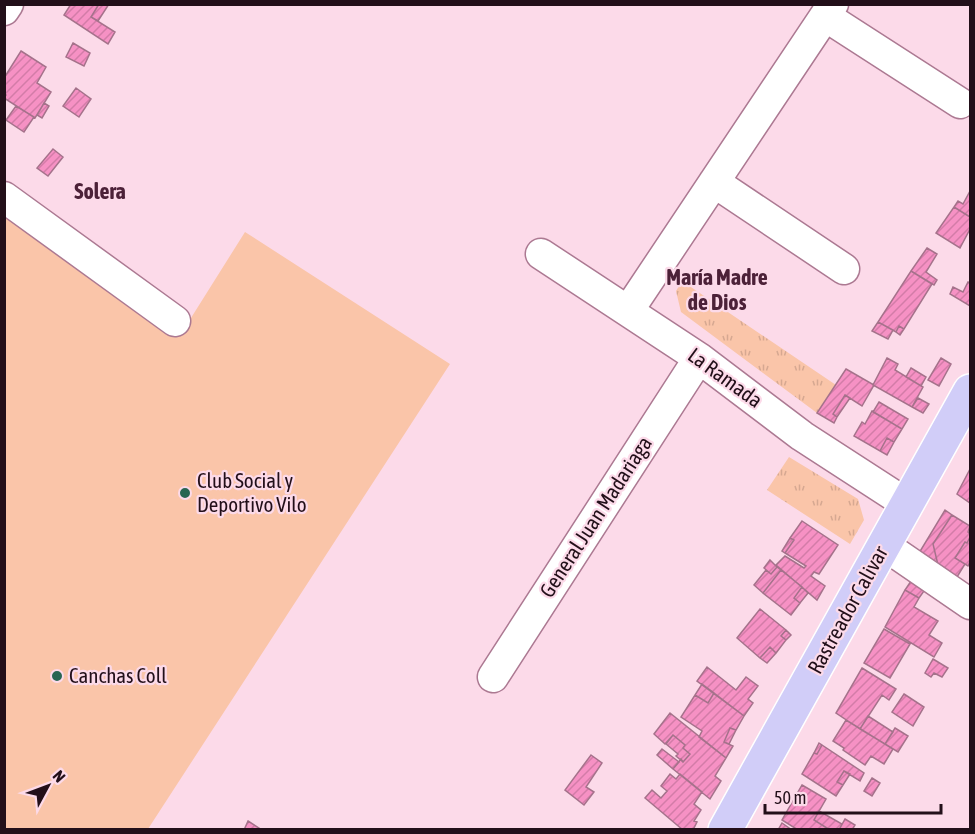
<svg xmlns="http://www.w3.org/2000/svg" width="975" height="834" font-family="'Asap Condensed',sans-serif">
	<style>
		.grass { fill: url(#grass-tufts) }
		.pitch { fill: #fac5a9 }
		.building { fill: url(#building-hatch); stroke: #a5728b; stroke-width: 1.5 }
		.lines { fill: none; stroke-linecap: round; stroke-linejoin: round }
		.minor-casing { stroke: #ac7992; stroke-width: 33 }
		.major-casing { stroke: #fff; stroke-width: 36 }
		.minor { stroke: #fff; stroke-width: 30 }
		.major { stroke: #d1cdf8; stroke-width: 33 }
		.poi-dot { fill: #286652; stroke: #fcdae9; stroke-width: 2 }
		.labels { text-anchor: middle; stroke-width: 4.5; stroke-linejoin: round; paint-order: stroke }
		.street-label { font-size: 21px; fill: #220f19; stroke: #fcdae9 }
		.poi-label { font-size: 21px; fill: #220f19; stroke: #fcdae9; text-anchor: start }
		.neighbourhood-label { font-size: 22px; font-weight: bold; fill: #4c2138; stroke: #fcdae9 }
	</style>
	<defs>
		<pattern id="grass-tufts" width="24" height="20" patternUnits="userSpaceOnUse" patternTransform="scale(1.5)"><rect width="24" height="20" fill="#fac5a9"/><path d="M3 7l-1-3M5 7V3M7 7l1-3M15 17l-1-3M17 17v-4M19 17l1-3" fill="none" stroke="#d6a891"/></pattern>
		<pattern id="building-hatch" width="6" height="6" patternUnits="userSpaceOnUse" patternTransform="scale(1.5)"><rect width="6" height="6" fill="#f691c4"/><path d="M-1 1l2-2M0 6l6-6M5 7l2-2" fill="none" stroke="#d37ca8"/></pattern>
	</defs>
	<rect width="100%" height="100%" fill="#fcdae9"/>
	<!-- grass -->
	<path class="grass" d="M682,281L836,385L817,413L681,312L676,291Z
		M789,457L858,499L864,520L850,544L767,490Z"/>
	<!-- pitch -->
	<path class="pitch" d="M4,212L179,337L245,232L450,364L148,829H5Z"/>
	<!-- building -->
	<path class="building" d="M71,4H99L91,17L115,32L108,44L64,15Z
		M99,4H109L98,21L91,17Z
		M73,43L90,53L84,66L66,57Z
		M21,51L46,67L37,83L51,92L35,118L4,98L6,95L4,94V78Z
		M76,88L91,99L79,117L63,106Z
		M44,103L49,106L42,118L37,115Z
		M16,106L34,117L24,132L6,120Z
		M53,149L63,157L48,176L37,168Z
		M970,191V217L954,207L958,201L963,204Z
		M954,207L970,217V229L960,248L936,233Z
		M927,248L937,254L926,272L937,280L934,285L911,271Z
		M911,271L932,284L904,329L899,326L896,332L878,322Z
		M968,282L970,283V306L950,294L953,287L963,292Z
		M878,322L893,330L888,339L872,331Z
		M899,326L904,329L900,335L896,332Z
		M887,358L898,364L895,370L923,387L912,407L873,385Z
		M941,358L951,364L939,386L928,380Z
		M911,368L926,377L921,386L906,377Z
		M846,369L874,385L862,406L845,395L833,414L837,417L834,423L817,413Z
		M845,395L850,398L837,417L833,414Z
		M918,398L929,404L923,413L912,407Z
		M879,402L908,419L902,429L873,412Z
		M872,411L902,429L894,442L887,438L880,451L854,436L862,422L865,424Z
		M887,438L894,442L887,455L880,451Z
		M970,469V503L957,494Z
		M945,510L952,515L933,544L938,565L919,553Z
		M952,515L970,526L968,532L970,534V537L967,543L965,542L955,558L965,564L957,577L938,565L933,544Z
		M802,521L838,545L819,574L814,572L811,576L825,586L817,600L776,565L785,556L804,568L806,566L785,553L794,540L790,538Z
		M970,537V562L968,566L955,558L965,542L967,543Z
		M790,538L794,540L785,553L782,551Z
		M770,560L777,567L771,574L764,568Z
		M777,567L781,570L763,593L754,585L766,570L771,574Z
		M781,570L802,587L794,598L800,603L791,615L763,593Z
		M911,581L924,591L919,598L905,590Z
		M802,587L808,593L800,603L794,598Z
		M905,590L919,598L914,607L938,621L929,635L942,643L934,657L885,627Z
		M760,609L786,630L781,636L786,640L776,653L770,647L760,658L737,638Z
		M884,629L910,644L890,678L864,663Z
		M786,630L791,635L786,640L781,636Z
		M770,647L776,653L767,663L760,658Z
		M933,659L948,668L942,677L934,673L931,677L925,673Z
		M707,667L736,690L746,677L758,686L748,699L753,703L744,716L697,681Z
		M862,668L896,689L889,700L882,695L860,729L836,713Z
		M702,684L714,693L708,703L695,695Z
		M714,693L744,716L736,730L730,728L724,742L733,746L726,758L699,737L702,731L681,717L695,695L708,703Z
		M904,694L924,707L913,726L892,712Z
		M670,713L726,758L715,776L721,781L710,799L673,769L681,759L683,762L690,754L683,748L685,745L673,735L665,744L654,734Z
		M868,716L893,732L885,744L860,729Z
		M846,720L893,749L884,764L871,756L865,765L843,750L844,748L833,741Z
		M730,728L736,730L729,744L724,742Z
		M895,728L908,736L898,752L885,744Z
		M673,735L685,745L683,748L690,754L683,762L676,756L678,754L666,744Z
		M819,743L822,745L817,754L814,753Z
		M822,745L864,773L860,781L844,771L837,782L843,785L836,796L802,774L814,753L817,754Z
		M662,749L679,762L673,769L657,755Z
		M591,755L602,763L586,787L594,792L584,805L565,790Z
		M844,771L850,774L843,785L837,782Z
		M670,774L676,779L680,774L702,792L694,804L701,810L694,821L697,822L693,830H683L645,798L652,790L661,798L667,791L661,786Z
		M872,778L880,783L872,796L864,791Z
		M802,785L826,799L814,820L830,830H798L782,820Z
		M819,811L842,824L839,830H830L814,820Z
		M845,819L855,825L852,830H839Z
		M248,821L262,830H244Z
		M782,823L792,830H778Z"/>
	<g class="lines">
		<defs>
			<path id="minor" d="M4,10L8,4
				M825,16L960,103
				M714,182L844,269
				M4,197L175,321
				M541,254L699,358L802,436L907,504
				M628,311L833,4
				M884,545L970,604
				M493,677L699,358"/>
			<path id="major" d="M725,830L970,391"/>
		</defs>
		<!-- minor casing -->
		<use href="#minor" class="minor-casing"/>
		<!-- major casing -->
		<use href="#major" class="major-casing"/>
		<!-- minor -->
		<use href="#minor" class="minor"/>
		<!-- major -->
		<use href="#major" class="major"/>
	</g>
	<!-- markers -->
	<g class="poi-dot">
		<circle cx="185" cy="493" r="6"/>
		<circle cx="57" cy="676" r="6"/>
	</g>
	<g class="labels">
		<!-- street labels -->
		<g class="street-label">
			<text transform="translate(725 378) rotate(36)" y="7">La Ramada</text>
			<text transform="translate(596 517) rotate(-57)" y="7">General Juan Madariaga</text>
			<text transform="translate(848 610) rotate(-61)" y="7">Rastreador Calivar</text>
		</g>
		<!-- poi labels -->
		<g class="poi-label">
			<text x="197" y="488">Club Social y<tspan x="197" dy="24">Deportivo Vilo</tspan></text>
			<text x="69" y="683">Canchas Coll</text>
		</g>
		<!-- neighbourhood labels -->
		<g class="neighbourhood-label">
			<text x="100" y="199">Solera</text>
			<text x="717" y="285">María Madre<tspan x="717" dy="25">de Dios</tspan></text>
		</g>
	</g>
	<!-- border -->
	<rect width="975" height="834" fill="none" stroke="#220f19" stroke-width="12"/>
	<!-- north arrow -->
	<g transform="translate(48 786) rotate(49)" stroke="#fcdae9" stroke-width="4.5" paint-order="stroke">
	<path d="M0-4.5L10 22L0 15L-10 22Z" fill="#220f19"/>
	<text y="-9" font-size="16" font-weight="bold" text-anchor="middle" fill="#220f19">N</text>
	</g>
	<!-- scale -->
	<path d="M765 804v9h176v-9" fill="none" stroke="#220f19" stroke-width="3"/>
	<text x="774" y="804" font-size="18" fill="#220f19" stroke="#fcdae9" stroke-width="4.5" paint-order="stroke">50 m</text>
</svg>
